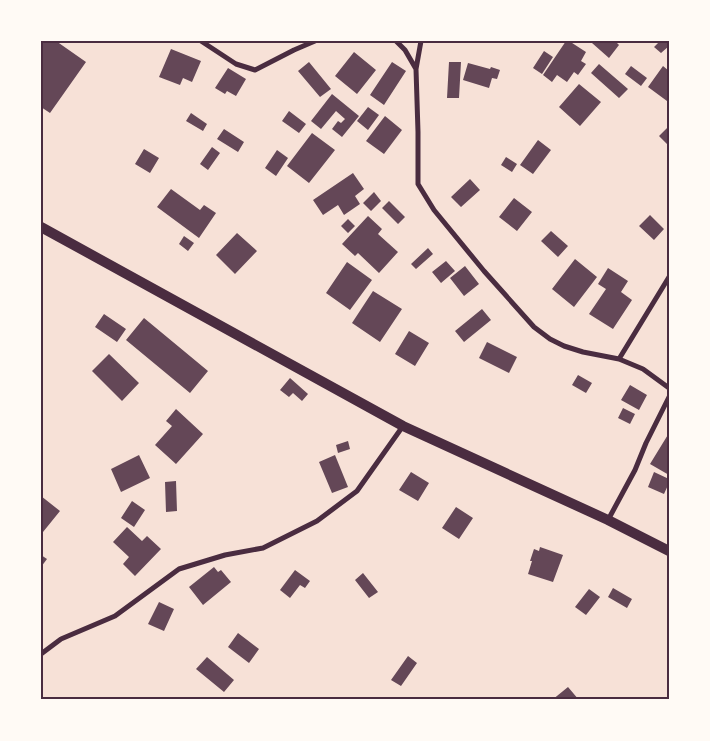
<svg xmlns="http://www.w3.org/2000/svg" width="710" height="741" font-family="'DejaVu Sans',sans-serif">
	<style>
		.building { fill: #644757 }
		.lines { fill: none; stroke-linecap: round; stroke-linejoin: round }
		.minor { stroke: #4a2c40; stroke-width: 5 }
		.secondary { stroke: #4a2c40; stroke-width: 10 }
		.neatline { fill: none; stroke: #4a2c40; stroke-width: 2 }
	</style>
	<rect width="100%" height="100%" fill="#f7e1d7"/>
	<!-- building -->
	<path class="building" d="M41,41H56L86,62L50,113L41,107Z
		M566,41H569L586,52L581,61L586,64L578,75L574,72L567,82L557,75L552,82L543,75Z
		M594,41H615L619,45L609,58L592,43Z
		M660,41H669V46L661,53L654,47Z
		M171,49L201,61L192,82L183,78L180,85L159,77Z
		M544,51L553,57L542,74L533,68Z
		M354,52L376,70L357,94L335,76Z
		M309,62L331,89L320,97L298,71Z
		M392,62L406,71L384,105L370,95Z
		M449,62H461L459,98H447Z
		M468,63L490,69L491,67L500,70L497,79L492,78L489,88L463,80Z
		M599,64L628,89L619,98L591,73Z
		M631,66L647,78L641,86L625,74Z
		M663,66L669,71V98L667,101L648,87Z
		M228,68L246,79L236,96L227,91L225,94L215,88Z
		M579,84L601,102L580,126L559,107Z
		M332,94L359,116L342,137L332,129L338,121L341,123L345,119L336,111L321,129L311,121Z
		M368,107L379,115L368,130L357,121Z
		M289,111L306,124L299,133L282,121Z
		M191,113L207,124L203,131L186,121Z
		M385,116L402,130L384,154L366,141Z
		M669,126V146L659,136Z
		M224,129L244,142L238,152L217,139Z
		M312,133L335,150L309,183L287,166Z
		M538,140L551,150L533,174L520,165Z
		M212,147L220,153L208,170L200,164Z
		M144,149L159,158L150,173L135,164Z
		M277,150L288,158L276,176L265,168Z
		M506,157L517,164L512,172L501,165Z
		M353,173L364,189L355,196L360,204L344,215L338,205L323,215L313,200Z
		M470,179L480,190L461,207L451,197Z
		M171,189L200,210L204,205L216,213L199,238L157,207Z
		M374,192L381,201L371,211L363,203Z
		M514,198L532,212L517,231L499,217Z
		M389,201L405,217L398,224L382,208Z
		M650,215L664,229L654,240L639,226Z
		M368,216L382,229L378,234L398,252L379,273L358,253L355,256L342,244Z
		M348,219L355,226L348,233L341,226Z
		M551,231L568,246L558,257L541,241Z
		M237,233L257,251L235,274L216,255Z
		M184,236L194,243L188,251L179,244Z
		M428,248L433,254L416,269L411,264Z
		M575,259L597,277L574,307L552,289Z
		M446,261L455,271L441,283L432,272Z
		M347,262L372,280L350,310L326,293Z
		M465,266L479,284L464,296L450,278Z
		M608,268L628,281L621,292L632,300L613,329L589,314L606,289L598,284Z
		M373,291L402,309L380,342L352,323Z
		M482,309L491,320L464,342L455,331Z
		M104,314L126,329L117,342L95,327Z
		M144,318L208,371L190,393L126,340Z
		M409,331L429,343L415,366L395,354Z
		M487,342L517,357L509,373L479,358Z
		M109,354L139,383L122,401L92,371Z
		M578,375L592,383L586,393L572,385Z
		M290,378L308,394L302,401L293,393L289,397L280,390Z
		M630,385L647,395L639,410L621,400Z
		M623,408L635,414L630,424L618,418Z
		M176,409L203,434L176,464L155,445L172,426L166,421Z
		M669,433V475L650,464Z
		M348,441L350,449L338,453L336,445Z
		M139,455L150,478L121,492L111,469Z
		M335,455L348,487L332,493L319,462Z
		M411,472L429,483L418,501L399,490Z
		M654,472L669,479V483L664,494L648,487Z
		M176,481L177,511L166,512L165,482Z
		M41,496L60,511L43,532L41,531Z
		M132,501L145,510L134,527L121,518Z
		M456,507L473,518L459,539L442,528Z
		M127,527L142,541L147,536L161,549L135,576L123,564L129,557L113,542Z
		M540,547L563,555L553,582L528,574L532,561H530L534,549L539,551Z
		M41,555L47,559L41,567Z
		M214,567L218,572L221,570L231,582L203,605L189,587Z
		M295,570L310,581L305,588L300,585L290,598L280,590Z
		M363,573L378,592L369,598L355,580Z
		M613,588L632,599L627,608L608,597Z
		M589,589L600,597L586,615L575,607Z
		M159,602L174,609L164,631L148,624Z
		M238,633L259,649L249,663L228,647Z
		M408,656L417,663L401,686L391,680Z
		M207,657L234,680L224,692L196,669Z
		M568,687L579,700H552Z"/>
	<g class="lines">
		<!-- minor -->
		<path class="minor" d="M201,41L236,64L255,70L294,50L315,41
			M396,41L405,50L416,69L418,132V184L434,210L484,271L534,327L550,339L564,346L583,352L619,359L643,369L669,388
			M416,69L421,41
			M619,359L669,277
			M608,520L635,470L646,443L669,397
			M41,654L61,639L115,616L179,569L225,555L263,548L317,521L357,491L403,426"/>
		<!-- secondary -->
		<path class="secondary" d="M41,227L403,426L608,520L669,551"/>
	</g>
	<!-- border -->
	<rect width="710" height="741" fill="none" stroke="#fffaf5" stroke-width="85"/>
	<rect x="42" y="42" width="626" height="656" class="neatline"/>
</svg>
